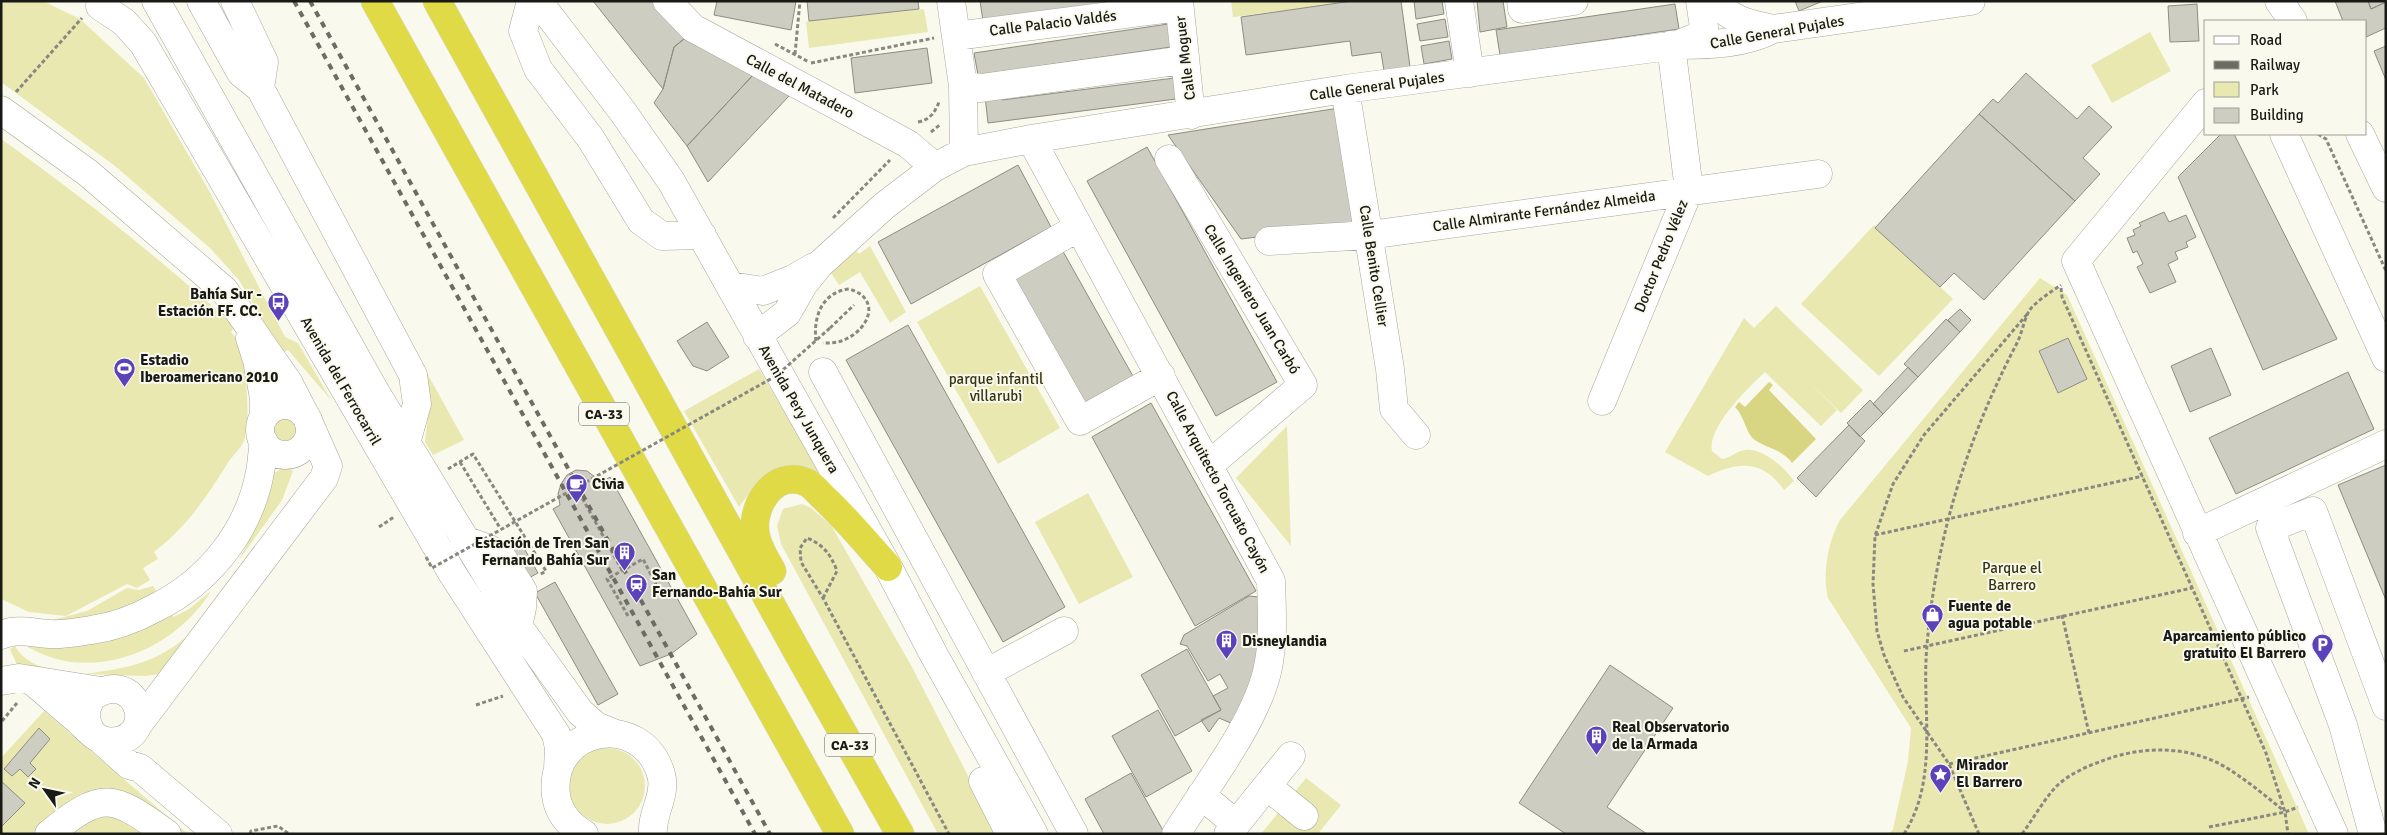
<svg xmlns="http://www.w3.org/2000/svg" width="2387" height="835" font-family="Signika,sans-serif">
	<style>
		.green { fill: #e9e8b1 }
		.water { fill: #d8d583 }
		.building { fill: #cdcdc2; stroke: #8d8d83 }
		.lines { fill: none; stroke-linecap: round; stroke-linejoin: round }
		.minor-casing { stroke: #a7a79c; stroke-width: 29 }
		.highway-casing { stroke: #dadada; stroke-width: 29 }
		.path { stroke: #888880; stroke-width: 3; stroke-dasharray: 4 2.5; stroke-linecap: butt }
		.minor { stroke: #fff; stroke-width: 28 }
		.highway { stroke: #dfda45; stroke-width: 28 }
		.rail { stroke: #6c6c65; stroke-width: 4; stroke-dasharray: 6 6; stroke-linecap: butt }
		.path-bridge { stroke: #888880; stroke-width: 3; stroke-dasharray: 4 2.5; stroke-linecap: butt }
		.labels { text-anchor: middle; stroke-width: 4; stroke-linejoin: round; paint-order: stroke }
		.shield { fill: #f9f9ed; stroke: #5c5c56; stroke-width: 1 }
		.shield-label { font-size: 14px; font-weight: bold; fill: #191915 }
		.street-label { font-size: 15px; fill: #191915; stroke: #f9f9ed }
		.poi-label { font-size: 15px; font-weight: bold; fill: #191915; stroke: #f9f9ed; text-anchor: start }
		.park-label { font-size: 15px; fill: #373511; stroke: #f9f9ed }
	</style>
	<rect width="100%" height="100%" fill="#f9f9ed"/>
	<!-- green -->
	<path class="green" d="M1,1H43L80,19L144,78L208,189L285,337L298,343L331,400L288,350L282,353L239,280L210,248L115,166L1,82Z
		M1231,1H1352V2L1233,17Z
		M924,9L928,32L809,48L806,22L809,21Z
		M2150,32L2171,71L2112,103L2091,65Z
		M1,139C83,197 160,259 235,326L231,332C233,335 237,338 238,341C246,359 252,426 243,443C239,450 233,455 229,461C207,496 188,526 154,552L158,559L143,568L150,580L137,588L127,584L66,616L29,612L1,599Z
		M1874,225L1953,299L1879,376L1801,304Z
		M870,246L906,312L890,323L860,272L839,285L827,267L855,249L859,254Z
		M2040,278L2067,295L2309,834H1889L1893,829L1908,761L1911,728L1828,598C1822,575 1828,541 1840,520Z
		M980,286L1060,428L998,464L917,322Z
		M1776,306L1863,390L1841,413L1804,377L1837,410L1821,426L1765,372C1749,387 1707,427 1712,451L1722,459C1731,458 1736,451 1745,450C1762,447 1785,468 1794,481L1784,490C1763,460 1739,461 1708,476L1665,452L1744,318L1754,328Z
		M422,364L464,440L433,455L425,442L429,409Z
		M759,369L831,491L768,478L753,488L739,507L684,411Z
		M272 431a12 12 0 1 1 24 0a12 12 0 1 1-24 0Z
		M1287,426L1291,546L1236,478Z
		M286,466L293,471L282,500L239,560C253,532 266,507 271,475Z
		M1088,493L1133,577L1079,604L1035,522Z
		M802,504L811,508L831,525L912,667L998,834H938L781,544L777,526L783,509Z
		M153,586L174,617L189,609L211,591C175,650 92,685 28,647L22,628L87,611L127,588L139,590Z
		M184,639L187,641L160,674L146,676L85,674C125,668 151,665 184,639Z
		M15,646C27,667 50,669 71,674L18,667L10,649Z
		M44,711L188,834H1V758Z
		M569 786a38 38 0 1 1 76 0a38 38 0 1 1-76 0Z
		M1306,778L1341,805L1318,834H1261Z"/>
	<!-- water -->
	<path class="water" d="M1769,382L1773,385L1769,390L1816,439L1792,463C1782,449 1768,449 1755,440C1746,434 1745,417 1735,407L1739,402L1745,407Z"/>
	<!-- building -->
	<path class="building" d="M593,1H654L677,26L684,39L674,47L663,89Z
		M717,1H796L791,30L714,15Z
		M807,1H918L919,9L809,21Z
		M980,1H1118L983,21Z
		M1401,1L1410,67L1384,71L1381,52L1352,56L1350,41L1246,55L1241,17L1352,1Z
		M1414,1H1442L1444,14L1416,19Z
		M1477,1H1503L1507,27L1480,32Z
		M1795,1H1823L1799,11Z
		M2335,1H2368L2371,9L2386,2V28L2366,37V21H2343Z
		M2368,1H2386V2L2371,9Z
		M1675,4L1679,29L1500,55L1496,30Z
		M2197,4L2199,41L2170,42L2168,6Z
		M1445,19L1448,37L1420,41L1417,24Z
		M1168,24L1171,47L978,75L974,53Z
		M684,39L754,74L687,146L654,103L663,89L674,47Z
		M1449,41L1452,59L1424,64L1421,46Z
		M2386,46V80L2374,51Z
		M927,48L932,83L855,93L851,58Z
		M2026,73L2077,119L2089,106L2112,127L2083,158L2100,174L2075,201L1979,114L1993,99L1998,103Z
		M754,74L789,96L708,182L687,146Z
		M1174,78L1176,99L988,123L985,96L1001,94L1002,100Z
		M1339,108L1355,225L1241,239L1168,135Z
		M1979,114L2075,201L1984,300L1954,273L1940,287L1875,228Z
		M2221,134H2234L2337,339L2263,370L2178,177Z
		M1147,147L1277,382L1216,416L1087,181Z
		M1018,165L1051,227L911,304L878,242Z
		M2164,212L2169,222L2186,215L2196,237L2186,242L2188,247L2175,252L2178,259L2168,264L2176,282L2150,293L2137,267L2143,264L2137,251L2133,253L2127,238L2135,235L2133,230L2141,226L2139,223Z
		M1060,246L1134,378L1080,409L1006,277Z
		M1960,309L1971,320L1960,332L1948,320Z
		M1946,319L1960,332L1918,377L1904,364Z
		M707,322L729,357L707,371L693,366L677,341Z
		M908,325L1065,607L1003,642L846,360Z
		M2068,338L2087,379L2058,393L2039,351Z
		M2211,348L2231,395L2190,412L2171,366Z
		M1908,367L1918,377L1883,414L1873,404Z
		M2348,372L2374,429L2236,494L2209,438Z
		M1870,400L1883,414L1860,437L1847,423Z
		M1151,403L1256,591L1195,626L1092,437Z
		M1849,425L1865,441L1816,497L1797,478Z
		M2386,465V600L2338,485Z
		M576,470L587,471L602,482L610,477L697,634L671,654L640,666L553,509L560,505L558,494L561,484L567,475Z
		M518,537L538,573L525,580L505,545Z
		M555,582L618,694L598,705L535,593Z
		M1249,596L1259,597L1261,642L1250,691L1233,724L1219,718L1209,732L1201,720L1221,710L1213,696L1228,688L1220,674L1208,681L1187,646L1180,644L1184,635Z
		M1187,649L1221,710L1175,736L1141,675Z
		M1610,665L1673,708L1607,807L1647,834H1566L1519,803Z
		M1158,710L1192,771L1146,797L1112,736Z
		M39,728L50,739L30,763L36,769L28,777L20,769L12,776L4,769Z
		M1131,773L1165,834H1104L1085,799Z
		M1,781L25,803L1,827Z"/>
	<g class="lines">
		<defs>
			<path id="minor" d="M156,1L376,393L518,626L580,712L596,726L613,733
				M201,1L241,73L260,88
				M235,1L264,62L260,88L413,375L417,404L406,443
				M531,1L523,31L538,69L591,139L641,221L662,236L702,235
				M538,1L623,112L671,181L888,567L934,655L1034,834
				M667,1L693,28L908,144L935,167
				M951,1L963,86L964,152
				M1179,1L1191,115
				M1459,1L1470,73
				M1521,1L1522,9L1574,1
				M1716,1C1730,21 1751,24 1773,29
				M2279,1L2293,21
				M100,6L124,22L143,43L452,573L556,734L559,748L558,769
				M956,36L1179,7
				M1677,45L1699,36L1704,27L1700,1
				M963,86L981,88L1184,60
				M1345,89L1390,369L1394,409L1416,435
				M2206,103L2076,261L2334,834
				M1,110L88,173L224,290L288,382L305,415
				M2284,134L2386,358
				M2360,134L2386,188
				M1031,139L1271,581C1272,611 1274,642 1267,672C1254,725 1206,786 1176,834
				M1169,159L1303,385L1209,465
				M1079,227L997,274L1080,421L1161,376
				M1269,241L1369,235L1818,174
				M730,286L763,291L793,279L814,267
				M757,336L787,313L803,285L820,264L884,206L935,167L964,152L1031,139L1345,89L1677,45C1710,45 1744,44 1773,29L1971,1
				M250,338L257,360L264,398V417
				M823,372L1074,834
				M1602,401L1689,190L1671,45
				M260 430a25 25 0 1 1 50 0a25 25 0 1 1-50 0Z
				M2197,533L2386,444
				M464,540L489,549L501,556L523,591L522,608L518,626
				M1,635C17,628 32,633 49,634C63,635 78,632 91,630C114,627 135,619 155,608C208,582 249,532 260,472C262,463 262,452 264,442
				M986,673L1064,631
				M1,681L19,678L101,691
				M32,681C48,694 63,708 79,721C85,727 92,735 100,739C106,742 115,742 122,740C158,726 132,668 92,697C84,710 84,720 92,733
				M137,726L324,478L328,466L308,421
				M100,739L129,765L140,768L218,834
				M983,781L1010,834
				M1267,786L1304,816
				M1201,795L1236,824
				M49,834C103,790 112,794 167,834
				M584,834C569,825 558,812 556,795C548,727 641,709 661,774C667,795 651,814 653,834
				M1228,834L1291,756
				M2373,834L2343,725L2270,528L2313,511L2386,706"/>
			<path id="highway" d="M375,1L840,834
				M437,1L799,655L900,834
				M772,571C767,562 760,551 757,540C747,511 773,466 808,483C813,486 818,492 822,496C846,518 866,543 888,567"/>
		</defs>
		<!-- minor casing -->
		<use href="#minor" class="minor-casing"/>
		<!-- highway casing -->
		<use href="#highway" class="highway-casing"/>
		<!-- path -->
		<path class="path" d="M775,44L809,62
			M795,54L800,1
			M811,63L934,38
			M16,92L82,18
			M918,122C930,120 935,112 939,102
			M931,132L941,124
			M2318,134L2326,139L2386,271
			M833,218L890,160
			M2061,288L2062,297L2266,753L2285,812L2288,834
			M830,328L854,305
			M816,341C813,317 822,292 849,289C881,298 870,328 846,339C839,343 831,343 823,343
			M460,462L500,528
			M448,469L473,454L546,571L539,575
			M576,487L622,570
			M379,527L394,517
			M1875,535L2143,476
			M823,598L837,571C831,555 824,545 807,538L800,548L801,562L823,598L949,834
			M2062,615L2089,733
			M1904,651L2192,588
			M476,705L503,696
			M2,721L17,703
			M1949,764L2249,697
			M2209,827L2285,812L2298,807
			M250,834L251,831L278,826L289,834
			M1904,834C1940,777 1921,708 1927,645C1936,537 1967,439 2017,343C2022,333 2024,320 2029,311C2036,301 2051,292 2061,285
			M1979,834L1949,764L1903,697L1884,655L1877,631L1873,584L1875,536L1893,484L1924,435L2029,312
			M2022,834C2033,819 2042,803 2053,790C2065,776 2085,767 2102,761C2143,745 2192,745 2230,770C2249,782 2267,797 2284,811"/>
		<!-- minor -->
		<use href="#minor" class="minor"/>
		<!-- highway -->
		<use href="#highway" class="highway"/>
		<!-- rail -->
		<path class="rail" d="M294,1L755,834
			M310,1L770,834"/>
		<!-- path-bridge -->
		<path class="path-bridge" d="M426,557L432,568L776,376L830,328
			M628,616L607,579L643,559L662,596"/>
	</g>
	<!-- icons -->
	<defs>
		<symbol id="bus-pin" viewBox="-11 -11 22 30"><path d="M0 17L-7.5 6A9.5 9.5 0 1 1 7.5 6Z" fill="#5b42ba" stroke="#f9f9ed"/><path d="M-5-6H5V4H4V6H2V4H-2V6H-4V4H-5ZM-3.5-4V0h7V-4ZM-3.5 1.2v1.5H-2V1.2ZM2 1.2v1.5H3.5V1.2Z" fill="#fff"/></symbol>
		<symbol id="stadium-pin" viewBox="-11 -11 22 30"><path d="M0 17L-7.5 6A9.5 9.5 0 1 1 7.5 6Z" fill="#5b42ba" stroke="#f9f9ed"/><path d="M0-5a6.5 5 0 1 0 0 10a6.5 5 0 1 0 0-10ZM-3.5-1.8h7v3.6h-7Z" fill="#fff"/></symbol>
		<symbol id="cafe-pin" viewBox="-11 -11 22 30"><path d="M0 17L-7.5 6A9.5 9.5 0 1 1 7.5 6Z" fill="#5b42ba" stroke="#f9f9ed"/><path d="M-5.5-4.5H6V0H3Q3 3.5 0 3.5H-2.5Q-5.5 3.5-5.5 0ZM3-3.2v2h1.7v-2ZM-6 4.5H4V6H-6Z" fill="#fff"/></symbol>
		<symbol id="building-pin" viewBox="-11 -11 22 30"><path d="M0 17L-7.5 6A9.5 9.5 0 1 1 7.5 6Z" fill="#5b42ba" stroke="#f9f9ed"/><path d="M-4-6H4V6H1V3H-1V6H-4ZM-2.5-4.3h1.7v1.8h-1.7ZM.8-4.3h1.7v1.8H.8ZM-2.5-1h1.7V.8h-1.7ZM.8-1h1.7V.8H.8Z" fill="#fff"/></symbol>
		<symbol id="station-pin" viewBox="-11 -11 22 30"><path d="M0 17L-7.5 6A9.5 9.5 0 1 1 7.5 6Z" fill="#5b42ba" stroke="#f9f9ed"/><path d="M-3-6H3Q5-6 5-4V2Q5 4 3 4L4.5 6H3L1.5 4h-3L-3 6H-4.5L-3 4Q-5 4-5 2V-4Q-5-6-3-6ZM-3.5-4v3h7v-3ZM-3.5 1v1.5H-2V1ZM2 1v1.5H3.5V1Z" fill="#fff"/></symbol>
		<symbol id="shop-pin" viewBox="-11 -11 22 30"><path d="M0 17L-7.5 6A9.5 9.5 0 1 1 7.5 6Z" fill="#5b42ba" stroke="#f9f9ed"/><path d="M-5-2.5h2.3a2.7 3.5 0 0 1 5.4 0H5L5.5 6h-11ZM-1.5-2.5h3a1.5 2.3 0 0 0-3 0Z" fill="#fff"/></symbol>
		<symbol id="parking-pin" viewBox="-11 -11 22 30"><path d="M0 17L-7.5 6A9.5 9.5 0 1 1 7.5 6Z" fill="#5b42ba" stroke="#f9f9ed"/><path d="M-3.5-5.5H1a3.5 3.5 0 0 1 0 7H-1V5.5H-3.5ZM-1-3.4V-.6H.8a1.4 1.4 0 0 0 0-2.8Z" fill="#fff"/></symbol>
		<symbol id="sight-pin" viewBox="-11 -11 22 30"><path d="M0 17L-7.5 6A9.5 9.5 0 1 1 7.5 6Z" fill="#5b42ba" stroke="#f9f9ed"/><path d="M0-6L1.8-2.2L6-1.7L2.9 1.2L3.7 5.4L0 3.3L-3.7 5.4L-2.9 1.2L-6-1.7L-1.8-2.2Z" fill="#fff"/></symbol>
	</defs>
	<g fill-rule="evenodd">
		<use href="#bus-pin" x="266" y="290" width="25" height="34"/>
		<use href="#stadium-pin" x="112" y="356" width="25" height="34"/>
		<use href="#cafe-pin" x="564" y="472" width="25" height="34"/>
		<use href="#building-pin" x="612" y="540" width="25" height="34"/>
		<use href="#station-pin" x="624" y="572" width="25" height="34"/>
		<use href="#shop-pin" x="1920" y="602" width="25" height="34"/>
		<use href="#building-pin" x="1214" y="628" width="25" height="34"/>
		<use href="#parking-pin" x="2310" y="632" width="25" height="34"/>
		<use href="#building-pin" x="1584" y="724" width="25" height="34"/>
		<use href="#sight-pin" x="1928" y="762" width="25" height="34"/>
	</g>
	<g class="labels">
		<!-- shield labels -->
		<g class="shield">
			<rect x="579" y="402.5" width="50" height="23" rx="4"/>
			<rect x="825" y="733.5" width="50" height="23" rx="4"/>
		</g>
		<g class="shield-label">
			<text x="604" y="419">CA-33</text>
			<text x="850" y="750">CA-33</text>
		</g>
		<!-- street labels -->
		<g class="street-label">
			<text transform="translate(1053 23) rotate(-7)" y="5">Calle Palacio Valdés</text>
			<text transform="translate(1777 32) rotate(-10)" y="5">Calle General Pujales</text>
			<text transform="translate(1185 58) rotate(-97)" y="5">Calle Moguer</text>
			<text transform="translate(800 86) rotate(28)" y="5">Calle del Matadero</text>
			<text transform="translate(1377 86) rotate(-8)" y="5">Calle General Pujales</text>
			<text transform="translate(1544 211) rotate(-8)" y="5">Calle Almirante Fernández Almeida</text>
			<text transform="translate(1661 256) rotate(-68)" y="5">Doctor Pedro Vélez</text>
			<text transform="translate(1374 266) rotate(81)" y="5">Calle Benito Cellier</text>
			<text transform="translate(1252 299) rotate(59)" y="5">Calle Ingeniero Juan Carbó</text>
			<text transform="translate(341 381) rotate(60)" y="5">Avenida del Ferrocarril</text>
			<text transform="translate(799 409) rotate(60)" y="5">Avenida Pery Junquera</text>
			<text transform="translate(1218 482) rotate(62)" y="5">Calle Arquitecto Torcuato Cayón</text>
		</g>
		<!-- poi labels -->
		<g class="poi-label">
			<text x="262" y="299" text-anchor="end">Bahía Sur -<tspan x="262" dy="17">Estación FF. CC.</tspan></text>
			<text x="140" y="365">Estadio<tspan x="140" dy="17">Iberoamericano 2010</tspan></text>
			<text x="592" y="489">Civia</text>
			<text x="609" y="548" text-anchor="end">Estación de Tren San<tspan x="609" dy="17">Fernando Bahía Sur</tspan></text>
			<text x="652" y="580">San<tspan x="652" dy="17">Fernando-Bahía Sur</tspan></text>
			<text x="1948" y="611">Fuente de<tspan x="1948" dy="17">agua potable</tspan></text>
			<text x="2306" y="641" text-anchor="end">Aparcamiento público<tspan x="2306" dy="17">gratuito El Barrero</tspan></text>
			<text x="1242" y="646">Disneylandia</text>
			<text x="1612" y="732">Real Observatorio<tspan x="1612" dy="17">de la Armada</tspan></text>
			<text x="1956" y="770">Mirador<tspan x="1956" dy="17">El Barrero</tspan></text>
		</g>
		<!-- park labels -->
		<g class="park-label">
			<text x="996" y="384">parque infantil<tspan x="996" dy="17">villarubi</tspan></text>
			<text x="2012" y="573">Parque el<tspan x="2012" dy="17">Barrero</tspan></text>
		</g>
	</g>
	<!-- border -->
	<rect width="2387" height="835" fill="none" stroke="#191915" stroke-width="5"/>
	<!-- legend -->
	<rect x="2204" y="20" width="162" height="115" fill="#f9f9ed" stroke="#9f9f97"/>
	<rect x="2214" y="36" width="25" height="8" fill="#ffffff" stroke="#9f9f97"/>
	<text x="2250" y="45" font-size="15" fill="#191915">Road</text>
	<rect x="2214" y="61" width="25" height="8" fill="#6c6c65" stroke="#9f9f97"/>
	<text x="2250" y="70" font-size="15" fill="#191915">Railway</text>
	<rect x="2214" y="82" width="25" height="15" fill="#e9e8b1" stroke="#9f9f97"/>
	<text x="2250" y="95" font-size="15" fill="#191915">Park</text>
	<rect x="2214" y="108" width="25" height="15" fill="#cdcdc2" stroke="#9f9f97"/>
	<text x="2250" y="120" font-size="15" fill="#191915">Building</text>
	<!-- north arrow -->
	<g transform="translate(45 790) rotate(303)" stroke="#f9f9ed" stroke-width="4" paint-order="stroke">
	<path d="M0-4L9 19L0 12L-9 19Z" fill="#191915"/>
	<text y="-8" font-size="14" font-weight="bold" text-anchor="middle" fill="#191915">N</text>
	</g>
</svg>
